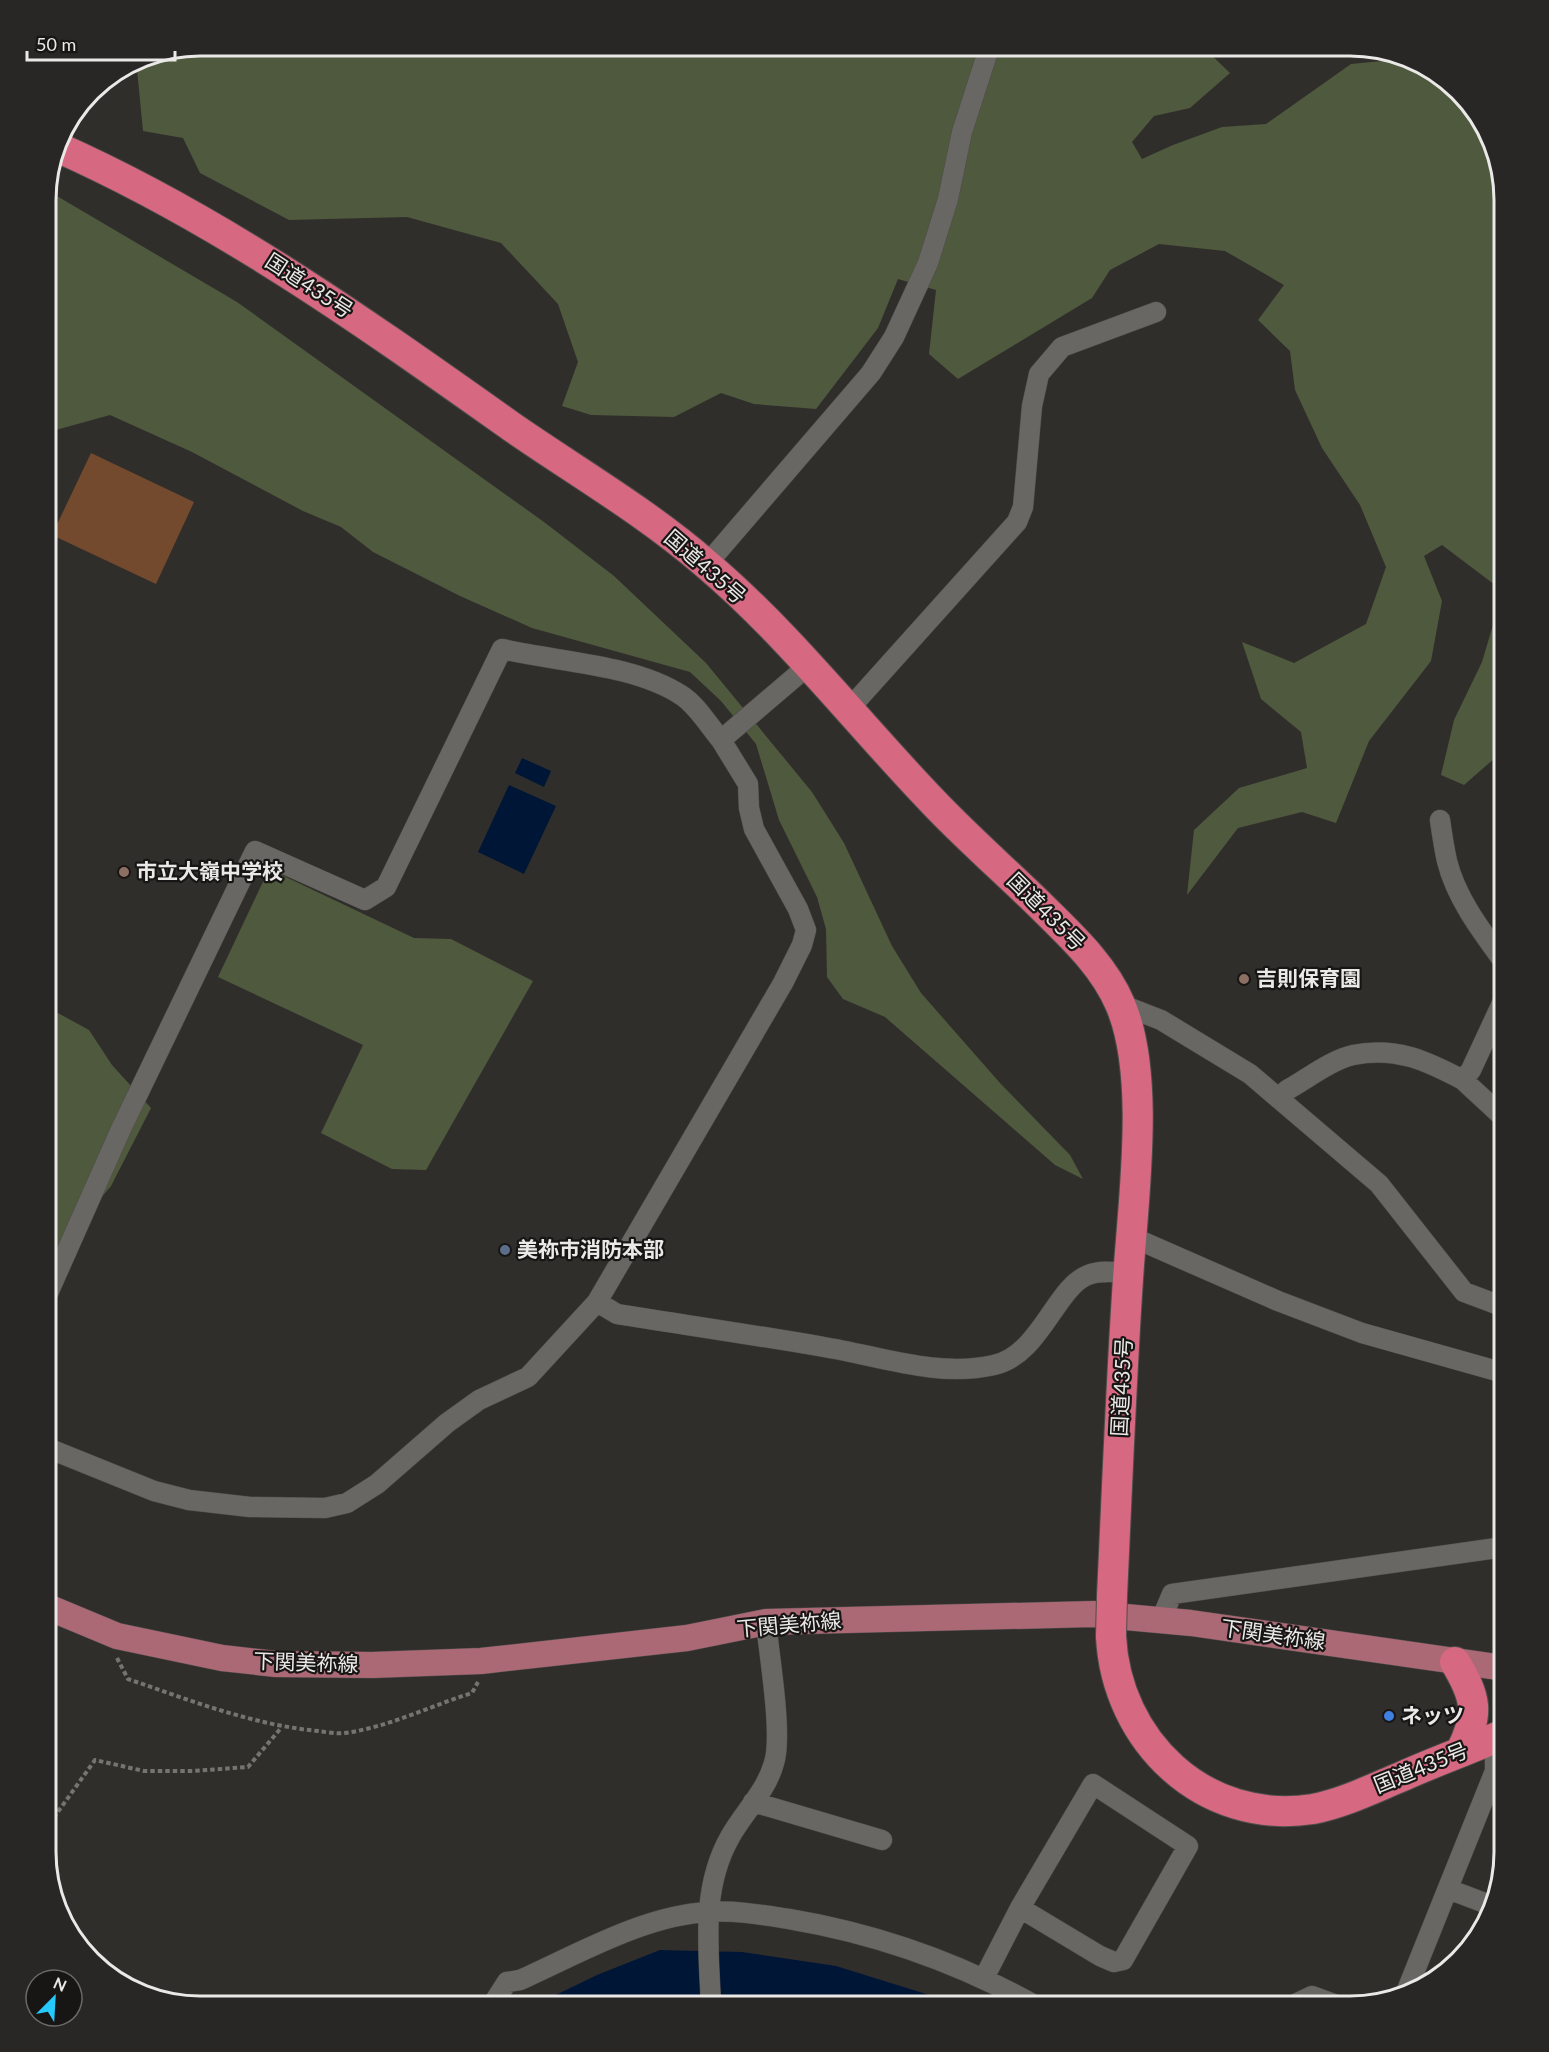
<svg xmlns="http://www.w3.org/2000/svg" width="1549" height="2052" font-family="Lato,'Noto Sans JP',sans-serif">
	<style>
		.green { fill: #4f593e }
		.water { fill: #001636 }
		.building { fill: #744a2f }
		.lines { fill: none; stroke-linecap: round; stroke-linejoin: round }
		.minor-casing { stroke: #4f4d4a; stroke-width: 21 }
		.major-casing { stroke: #4f4d4a; stroke-width: 27 }
		.highway-casing { stroke: #4f4d4a; stroke-width: 32 }
		.path { stroke: #767471; stroke-width: 4; stroke-dasharray: 4.5 3; stroke-linecap: butt }
		.minor { stroke: #696763; stroke-width: 20 }
		.major { stroke: #ab6875; stroke-width: 26 }
		.highway { stroke: #d76881; stroke-width: 30 }
		.highway-bridge-casing { stroke: #4f4d4a; stroke-width: 32; stroke-linecap: butt }
		.highway-bridge { stroke: #d76881; stroke-width: 30 }
		.education-dot { fill: #8d6e63; stroke: #171615; stroke-width: 2 }
		.service-dot { fill: #5c6f8a; stroke: #171615; stroke-width: 2 }
		.shop-dot { fill: #3f7fe0; stroke: #171615; stroke-width: 2 }
		.labels { text-anchor: middle; stroke-width: 4.5; stroke-linejoin: round; paint-order: stroke }
		.street-label { font-size: 21px; fill: #eae9e7; stroke: #171615 }
		.poi-label { font-size: 21px; font-weight: bold; fill: #eae9e7; stroke: #171615; text-anchor: start }
		.rim { fill: none; stroke: #eae9e7; stroke-width: 3 }
	</style>
	<rect width="100%" height="100%" fill="#302e2b"/>
	<!-- green -->
	<path class="green" d="M199,45H993L1013,54L1025,45H1201L1230,73L1190,108L1154,116L1132,142L1142,159L1173,145L1222,127L1266,124L1351,64L1403,59L1427,66L1478,114L1504,199V750L1464,785L1441,775L1454,720L1482,662L1503,591L1442,545L1424,556L1442,601L1431,661L1369,741L1336,823L1302,812L1238,828L1187,895L1194,830L1239,788L1307,768L1301,732L1261,699L1242,642L1294,663L1366,624L1386,567L1360,505L1322,448L1295,390L1290,351L1258,320L1284,285L1225,251L1159,244L1110,270L1092,298L958,379L929,354L936,290L898,279L878,328L816,409L754,404L721,393L674,417L591,415L562,406L578,362L558,304L501,243L407,217L289,220L200,173L183,138L143,131L136,59Z
		M45,189L237,302L544,522L614,576L706,663L812,792L844,843L892,946L921,993L1000,1083L1070,1155L1083,1179L1055,1165L885,1017L843,999L827,977L826,929L817,897L779,820L756,744L721,701L690,672L532,628L460,596L373,552L341,527L303,511L192,452L110,415L45,433Z
		M269,869L414,938L451,939L533,981L426,1170L392,1169L321,1133L363,1045L218,977Z
		M45,1006L89,1030L112,1065L151,1108L111,1186L45,1264Z"/>
	<!-- water -->
	<path class="water" d="M522,758L551,771L544,787L515,773Z
		M509,785L556,806L524,874L478,852Z
		M660,1950L742,1952L836,1966L968,2007H531L597,1975Z"/>
	<!-- building -->
	<path class="building" d="M91,453L194,502L156,584L52,535Z"/>
	<g class="lines">
		<defs>
			<path id="minor" d="M707,564L871,373L894,337L928,263L948,199L962,132L990,45
				M849,709L1017,522L1023,507L1032,406L1039,374L1062,347L1156,312
				M1440,820C1442,834 1444,848 1447,861C1456,898 1482,932 1504,962
				M1120,1004L1161,1020L1250,1074L1379,1184L1464,1292L1504,1307
				M1463,1080L1504,1118
				M1279,1099L1287,1090C1307,1079 1331,1060 1353,1055C1396,1046 1427,1061 1463,1080L1471,1070L1504,999
				M1132,1237L1278,1301L1362,1333L1504,1373
				M45,1300L121,1129L255,851L365,900L386,887L502,649C557,662 633,664 681,695C697,705 709,726 721,740
				M597,1302L617,1314C686,1325 755,1335 824,1347C879,1356 938,1378 994,1365C1040,1355 1056,1287 1088,1275C1100,1270 1115,1272 1128,1273
				M45,1447L154,1491L189,1500L250,1507L325,1508L347,1503L377,1484L447,1423L479,1400L528,1377L597,1302L783,983L802,945L806,930L798,909L754,829L749,808L748,784L721,740L809,665
				M1161,1620L1172,1594L1504,1547
				M753,1802L882,1840
				M1448,1889L1490,1905
				M984,1978L1020,1908L1093,1784L1188,1846L1123,1960L1114,1962L1100,1956L1020,1908
				M1407,1990L1495,1771V1757L1487,1742
				M491,2007L507,1982L520,1980C576,1955 645,1915 708,1912C734,1910 763,1915 789,1919C878,1934 960,1963 1038,2007
				M711,2007C709,1949 700,1890 730,1837C744,1812 766,1792 774,1763C783,1735 769,1655 766,1622
				M1289,2007L1312,1996L1342,2007"/>
			<path id="major" d="M45,1606L117,1636L222,1658L276,1664L372,1665L481,1661L687,1638L766,1622L1093,1614L1191,1623L1504,1668"/>
			<path id="highway" d="M57,147C221,220 365,323 512,427C577,472 646,512 706,564C792,637 861,728 939,808C971,841 1006,872 1039,904C1069,934 1103,964 1120,1004C1151,1074 1133,1201 1128,1279C1121,1384 1117,1490 1112,1596
				M1111,1636C1116,1741 1204,1826 1313,1809C1344,1803 1374,1788 1403,1776C1436,1761 1471,1749 1504,1734
				M1455,1662C1476,1697 1480,1713 1461,1751"/>
		</defs>
		<!-- minor casing -->
		<use href="#minor" class="minor-casing"/>
		<!-- major casing -->
		<use href="#major" class="major-casing"/>
		<!-- highway casing -->
		<use href="#highway" class="highway-casing"/>
		<!-- path -->
		<path class="path" d="M117,1658L128,1679C189,1700 253,1725 318,1731C326,1732 336,1734 345,1733C389,1727 430,1706 472,1693L478,1682
			M45,1830L95,1760L144,1771H193L248,1767L281,1728"/>
		<!-- minor -->
		<use href="#minor" class="minor"/>
		<!-- major -->
		<use href="#major" class="major"/>
		<!-- highway -->
		<use href="#highway" class="highway"/>
		<defs>
			<path id="highway-bridge" d="M1111,1636L1112,1596"/>
		</defs>
		<!-- highway-bridge casing -->
		<use href="#highway-bridge" class="highway-bridge-casing"/>
		<!-- highway-bridge -->
		<use href="#highway-bridge" class="highway-bridge"/>
	</g>
	<!-- markers -->
	<g class="education-dot">
		<circle cx="124" cy="872" r="6"/>
		<circle cx="1244" cy="979" r="6"/>
	</g>
	<circle class="service-dot" cx="505" cy="1250" r="6"/>
	<circle class="shop-dot" cx="1389" cy="1716" r="6"/>
	<g class="labels">
		<!-- street labels -->
		<g class="street-label">
			<text transform="translate(309 286) rotate(33)" y="7">国道435号</text>
			<text transform="translate(705 567) rotate(41)" y="7">国道435号</text>
			<text transform="translate(1046 912) rotate(45)" y="7">国道435号</text>
			<text transform="translate(1122 1387) rotate(-87)" y="7">国道435号</text>
			<text transform="translate(789 1625) rotate(-5)" y="7">下関美祢線</text>
			<text transform="translate(1273 1635) rotate(8)" y="7">下関美祢線</text>
			<text transform="translate(306 1663) rotate(2)" y="7">下関美祢線</text>
			<text transform="translate(1421 1768) rotate(-22)" y="7">国道435号</text>
		</g>
		<!-- poi labels -->
		<g class="poi-label">
			<text x="136" y="879">市立大嶺中学校</text>
			<text x="1256" y="986">吉則保育園</text>
			<text x="517" y="1257">美祢市消防本部</text>
			<text x="1401" y="1723">ネッツ</text>
		</g>
	</g>
	<!-- crop -->
	<path d="M0 0H1549V2052H0ZM200 56H1350A144 144 0 0 1 1494 200V1852A144 144 0 0 1 1350 1996H200A144 144 0 0 1 56 1852V200A144 144 0 0 1 200 56Z" fill="#282726" fill-rule="evenodd"/>
	<path class="rim" d="M200 56H1350A144 144 0 0 1 1494 200V1852A144 144 0 0 1 1350 1996H200A144 144 0 0 1 56 1852V200A144 144 0 0 1 200 56Z"/>
	<!-- north arrow -->
	<g transform="translate(54 1998) rotate(24)"><circle r="28" fill="#171615" stroke="#6b6a69" stroke-width="1.5"/>
	<path d="M0-4.5L10 22L0 15L-10 22Z" fill="#25c9fe"/>
	<text y="-9" font-size="16" font-weight="bold" text-anchor="middle" fill="#eae9e7">N</text>
	</g>
	<!-- scale -->
	<path d="M27 51v9h148v-9" fill="none" stroke="#eae9e7" stroke-width="3"/>
	<text x="36" y="51" font-size="18" fill="#eae9e7" stroke="#171615" stroke-width="4.5" paint-order="stroke">50 m</text>
</svg>
